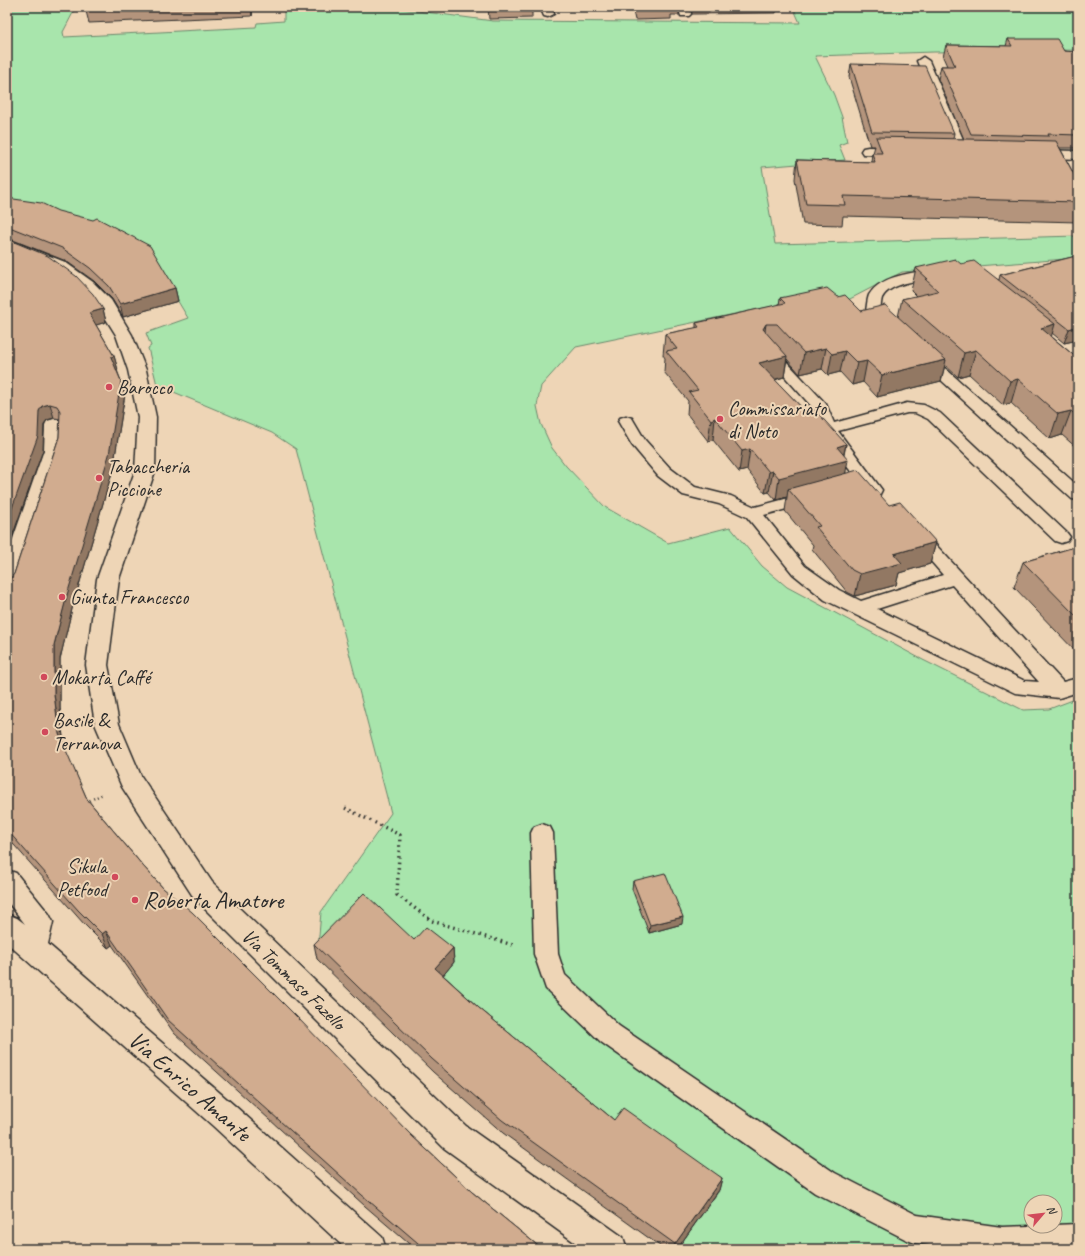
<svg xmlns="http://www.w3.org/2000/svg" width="1085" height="1256" font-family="Caveat,sans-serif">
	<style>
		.green { fill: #a8e5ac; stroke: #6a886c; fill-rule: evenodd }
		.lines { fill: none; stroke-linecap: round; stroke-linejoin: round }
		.service-casing { stroke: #2b2b2b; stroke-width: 3 }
		.minor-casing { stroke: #2b2b2b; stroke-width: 3 }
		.secondary-casing { stroke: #2b2b2b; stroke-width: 3 }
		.path-far1 { stroke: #2b2b2b; stroke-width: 2.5; stroke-dasharray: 1 3; stroke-linecap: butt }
		.path { stroke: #2b2b2b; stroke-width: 3.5; stroke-dasharray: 1.5 4; stroke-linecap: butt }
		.service { fill: #eed5b6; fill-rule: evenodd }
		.minor { fill: #eed5b6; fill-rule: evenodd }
		.secondary { fill: #eed5b6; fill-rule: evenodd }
		.wall { fill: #b4947b; stroke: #2b2b2b }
		.shaded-wall { fill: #927864; stroke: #2b2b2b }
		.building { fill: #d1ac8f; stroke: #2b2b2b }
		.poi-dot { fill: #d1495b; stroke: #eed5b6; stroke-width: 1.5 }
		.labels { text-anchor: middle; stroke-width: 4; stroke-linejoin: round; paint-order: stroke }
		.poi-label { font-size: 20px; fill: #2b2b2b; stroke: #eed5b6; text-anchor: start }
		.street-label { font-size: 20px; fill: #2b2b2b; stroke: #eed5b6 }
		.near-poi-label { font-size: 24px; fill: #2b2b2b; stroke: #eed5b6; text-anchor: start }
		.near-street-label { font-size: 24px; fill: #2b2b2b; stroke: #eed5b6 }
	</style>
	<rect width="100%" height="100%" fill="#eed5b6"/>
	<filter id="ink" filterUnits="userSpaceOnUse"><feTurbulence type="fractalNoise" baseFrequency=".025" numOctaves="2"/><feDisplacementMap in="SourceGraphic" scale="8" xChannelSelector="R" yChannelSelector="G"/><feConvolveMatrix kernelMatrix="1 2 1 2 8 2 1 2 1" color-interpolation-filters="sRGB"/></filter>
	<g filter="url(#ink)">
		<!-- green -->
		<path class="green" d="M7,7H76L63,32L64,37L256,27L257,23L284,21V7H387L493,21L800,23L793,7L1078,8V50L934,52L815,56L834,95L842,117L847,142L839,145L845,160L762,167L775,244L1078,236V258L902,272L846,301L831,294L576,347L541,386L537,406L541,424L552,448L566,466L605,507L668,543L730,527L762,566L787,587L923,660L1023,710L1049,709L1078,698V1249H677L719,1191L613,1133L437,983L454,962L416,954L366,908L317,959L321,912L391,813L296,449L272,433L157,385L148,348L151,346L146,333L188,318L167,283L7,210ZM1031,1202H1055V1226H1031Z"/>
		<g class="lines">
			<defs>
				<path id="service" d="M932,270L945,271L947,274L945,277L940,278C925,279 890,282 882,298C881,301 881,306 880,310L896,326L894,329H884L866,311C867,306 867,300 869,295C881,275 912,273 932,270Z
					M768,346L773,347L826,404L834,423L907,403L924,405L940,413L1067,533L1070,537L1067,541L1061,543L1055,541L928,419L915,413H907L838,431L882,490L880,494L874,495L868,494L824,436L813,408L761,350L763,347Z
					M924,353L929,354L1078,486V500L1072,499L919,360L917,357L919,354Z
					M626,416L632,418L645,440L670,468L695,487L731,496L755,507L811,492L817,493L820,497L817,501L764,515L805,566L839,590L861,601L943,575L907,534L910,530L916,528L922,530L1063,682L1078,678V692L1059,698L1015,693L825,600L793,574L747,517L719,504L683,495L658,476L632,445L618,421L620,418ZM952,585L1039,682L1025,681L877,609Z
					M542,824L550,827L553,833L558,954L565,975L619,1026L835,1173L917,1215L1002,1227L1078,1224V1249H959L915,1243L905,1239L815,1193L601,1042L546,989L534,954L531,833L534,827Z"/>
				<path id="minor" d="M540,7H552L554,14L548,17L544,16Z
					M678,7H690L691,14L689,16H681Z
					M923,57L929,61L969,153L967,156H957L955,153L917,61Z
					M868,147L903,148L908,149L910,152L908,155L903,156L863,154L861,151L863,148Z
					M1033,150L1078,151V159L1028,157L1026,154L1028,151Z
					M54,419L61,421L63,425L62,450L18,587L15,592L7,594V556L44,450L45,425L47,421Z
					M7,870L16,873L49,914L53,922L48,944L235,1106L382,1237L386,1249H346L213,1126L7,943V914L17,918L25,924L7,901Z"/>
				<path id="secondary" d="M7,239L65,262L93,282L111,300L132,335L146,370L156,417L155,471L119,579L108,665L119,724L141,776L212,882L466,1126L623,1237L627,1249H584L444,1148L194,898L122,787L95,724L86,665L97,579L135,471L138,417L128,370L116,335L98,306L81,288L53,268L7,249Z"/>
			</defs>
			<!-- service casing -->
			<use href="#service" class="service-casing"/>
			<!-- minor casing -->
			<use href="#minor" class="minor-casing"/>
			<!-- secondary casing -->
			<use href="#secondary" class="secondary-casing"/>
			<!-- path-far1 -->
			<path class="path-far1" d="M86,802L103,794"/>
			<!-- path -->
			<path class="path" d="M345,808L400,835L397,895L432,921L513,945"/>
			<!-- service -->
			<use href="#service" class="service"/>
			<!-- minor -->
			<use href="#minor" class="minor"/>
			<!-- secondary -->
			<use href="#secondary" class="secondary"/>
		</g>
		<!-- wall -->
		<path class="wall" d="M85,7H253L252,16L89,23Z
			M488,7H532V18L489,19Z
			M632,7H679V15H671V19L635,20Z
			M691,7H777L776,13L692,14Z
			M1008,39L1064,51L1078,55V148H1060L1078,182V222L843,216L842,225L803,224L795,179L797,160L871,162L872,153H873L875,146H870L849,77L851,64L954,133L953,139H964L938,79L941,66H947L943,57L946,45L1006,46Z
			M7,198L175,288L178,301L123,317L112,299L94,281L66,261L8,238H7Z
			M7,239L103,309L106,322L96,325L114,356L118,370H117L121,381L125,394L113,469L72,609L60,659V708L64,747L87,799L143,866L163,888L411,1135L472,1192L542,1249H415L365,1206L174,1033L112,945L108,948L84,924L7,837V580L10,579L14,574L59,437L60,419L54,418L47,420L44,424L43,450Z
			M1076,256L1078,340L1064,343L1052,333L1051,336L1078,359V449L1062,435L1050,439L1011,403L1003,405L969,374L958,377L945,365L941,381L877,397L863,382L852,385L840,372L828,375L822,369L800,374L787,359L784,377L775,380L806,412L846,444L844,455L846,474L889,505L936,542L930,564L899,573L896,585L855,596L847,592L812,549L813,545L785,511L787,497L776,500L769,492L765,493L747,470L739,472L713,440L708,441L687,414L688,401L664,372L665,358L663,355L665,334L696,328V323L779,305L780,298L838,297L861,311L898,317L902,299L916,296L911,291L916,268L961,264L999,280L1000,275Z
			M1078,546V654L1014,587L1023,562Z
			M633,881L682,924L649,933L632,889Z
			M414,940L453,948L454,962L443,975L479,1008L614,1120L722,1178L719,1190L677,1249H664L503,1133L433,1072L317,959L314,944Z"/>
		<!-- shaded-wall -->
		<path class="shaded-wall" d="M251,7H253L252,16Z
			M175,288L178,301L123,317L120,304Z
			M103,309L106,322L93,326L89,313Z
			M766,324L763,345V329Z
			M1055,324L1048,348L1041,328Z
			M1078,326V340L1064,343L1069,329Z
			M826,348L822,369L800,374L804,353Z
			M976,350L969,374L958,377L964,353Z
			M845,351L840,372L828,375L832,354Z
			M114,356L118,370L115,371L111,357Z
			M787,356L784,377L756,384L759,363Z
			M946,360L941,381L877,397L882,375Z
			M867,361L863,382L852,385L857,363Z
			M1018,379L1011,403L1003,405L1010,381Z
			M121,381L125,394L113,469L72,609L60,659V708L64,748L59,734L54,694V645Z
			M50,404L54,418L47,420L44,424L43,450L7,551V522L39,411L42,406Z
			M1071,411L1062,435L1050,439L1058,414Z
			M715,418L713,440L708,441L711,420Z
			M846,444L842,462L848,460L844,482L788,489L787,497L776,500L779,478L837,447Z
			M750,449L747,470L739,472L742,451Z
			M773,471L769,492L765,493L769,472Z
			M936,542L930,564L899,573L896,585L855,596L860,574L894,554Z
			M683,917L682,924L649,933L650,925Z
			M106,931L112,945L108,948L102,934Z
			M453,948L454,962L437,983L435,968Z
			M722,1178L719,1190L677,1249H674L675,1244Z"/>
		<!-- building -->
		<path class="building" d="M1008,39H1057L1064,51L1076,52L1078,55V135L1048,134L1049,136L971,134L941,66H955L946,45L1012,46Z
			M851,64L925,66L954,133L872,132Z
			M876,137L1056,141L1078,182V202L843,196L845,205L806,204L797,160L875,162L872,153H882Z
			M7,198L41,203L58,211L93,220L97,218L150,246L175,288L120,304L109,286L90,268L62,248L7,226Z
			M7,239L48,256L76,276L93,294L103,309L89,313L114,356L111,357L121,381L109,455L67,595L54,645V694L59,734L87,799L143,866L163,888L192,912L298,1018L411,1135L472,1192L542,1249H425L362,1195L168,1020L106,931L102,934L78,910L7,830V580L10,579L14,574L59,437L60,411L57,406L50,404L42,406L39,411L38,436L7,522Z
			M1076,256L1078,257V326L1069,329L1000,275Z
			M955,259L961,264L974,261L1055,324L1041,328L1078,359V417L1071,411L1058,414L1018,379L1010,381L976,350L964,353L902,299L938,291L925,279H928L916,268Z
			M827,288L838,297L845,295L861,311L885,305L946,360L882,375L867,361L857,363L845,351L832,354L826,348L804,353L777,324H766L763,329L787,356L759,363L806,412L815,410L846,444L837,447L848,460L779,478L773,471L769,472L750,449L742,451L715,418L711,420L689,392L698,390L666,351L677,349L665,334L699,327L696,323L785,303L780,298Z
			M858,470L889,505L900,502L936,542L894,554L902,563L860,574L852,570L816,527L820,526L788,489Z
			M1078,546V618L1023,562Z
			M665,873L683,917L650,925L633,881Z
			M364,893L414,940L426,927L453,948L435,968L479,1008L614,1120L623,1108L722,1178L675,1244L502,1120L432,1059L314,944Z"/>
	</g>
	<!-- markers -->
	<g class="poi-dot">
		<circle cx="109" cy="387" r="4"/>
		<circle cx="720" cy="419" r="4"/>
		<circle cx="99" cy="478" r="4"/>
		<circle cx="62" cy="597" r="4"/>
		<circle cx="44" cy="677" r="4"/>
		<circle cx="45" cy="732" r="4"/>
		<circle cx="115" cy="877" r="4"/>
		<circle cx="135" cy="900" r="4"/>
	</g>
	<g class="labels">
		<!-- poi labels -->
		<g class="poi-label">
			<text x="117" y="394">Barocco</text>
			<text x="728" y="415">Commissariato<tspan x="728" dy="23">di Noto</tspan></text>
			<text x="107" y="473">Tabaccheria<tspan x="107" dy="23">Piccione</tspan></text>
			<text x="70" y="604">Giunta Francesco</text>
			<text x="52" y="684">Mokarta Caffé</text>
			<text x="53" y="727">Basile &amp;<tspan x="53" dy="23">Terranova</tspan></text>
			<text x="107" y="873" text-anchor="end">Sikula<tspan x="107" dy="23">Petfood</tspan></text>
		</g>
		<!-- street labels -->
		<g class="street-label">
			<text transform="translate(294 979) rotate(44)" y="7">Via Tommaso Fazello</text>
		</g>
		<!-- near-poi labels -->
		<g class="near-poi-label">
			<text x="143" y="908">Roberta Amatore</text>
		</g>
		<!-- near-street labels -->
		<g class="near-street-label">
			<text transform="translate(190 1086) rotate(41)" y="8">Via Enrico Amante</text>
		</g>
	</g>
	<!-- margin -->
	<rect width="1085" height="1256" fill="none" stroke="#eed5b6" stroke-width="24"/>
	<rect x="12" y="12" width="1061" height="1232" fill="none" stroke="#2b2b2b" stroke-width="1.5" filter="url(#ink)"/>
	<!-- north arrow -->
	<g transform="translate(1043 1214) rotate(62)"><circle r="19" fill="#eed5b6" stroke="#a0917e"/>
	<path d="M0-3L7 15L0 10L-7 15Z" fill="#d1495b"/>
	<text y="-6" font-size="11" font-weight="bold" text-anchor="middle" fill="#2b2b2b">N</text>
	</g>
</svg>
